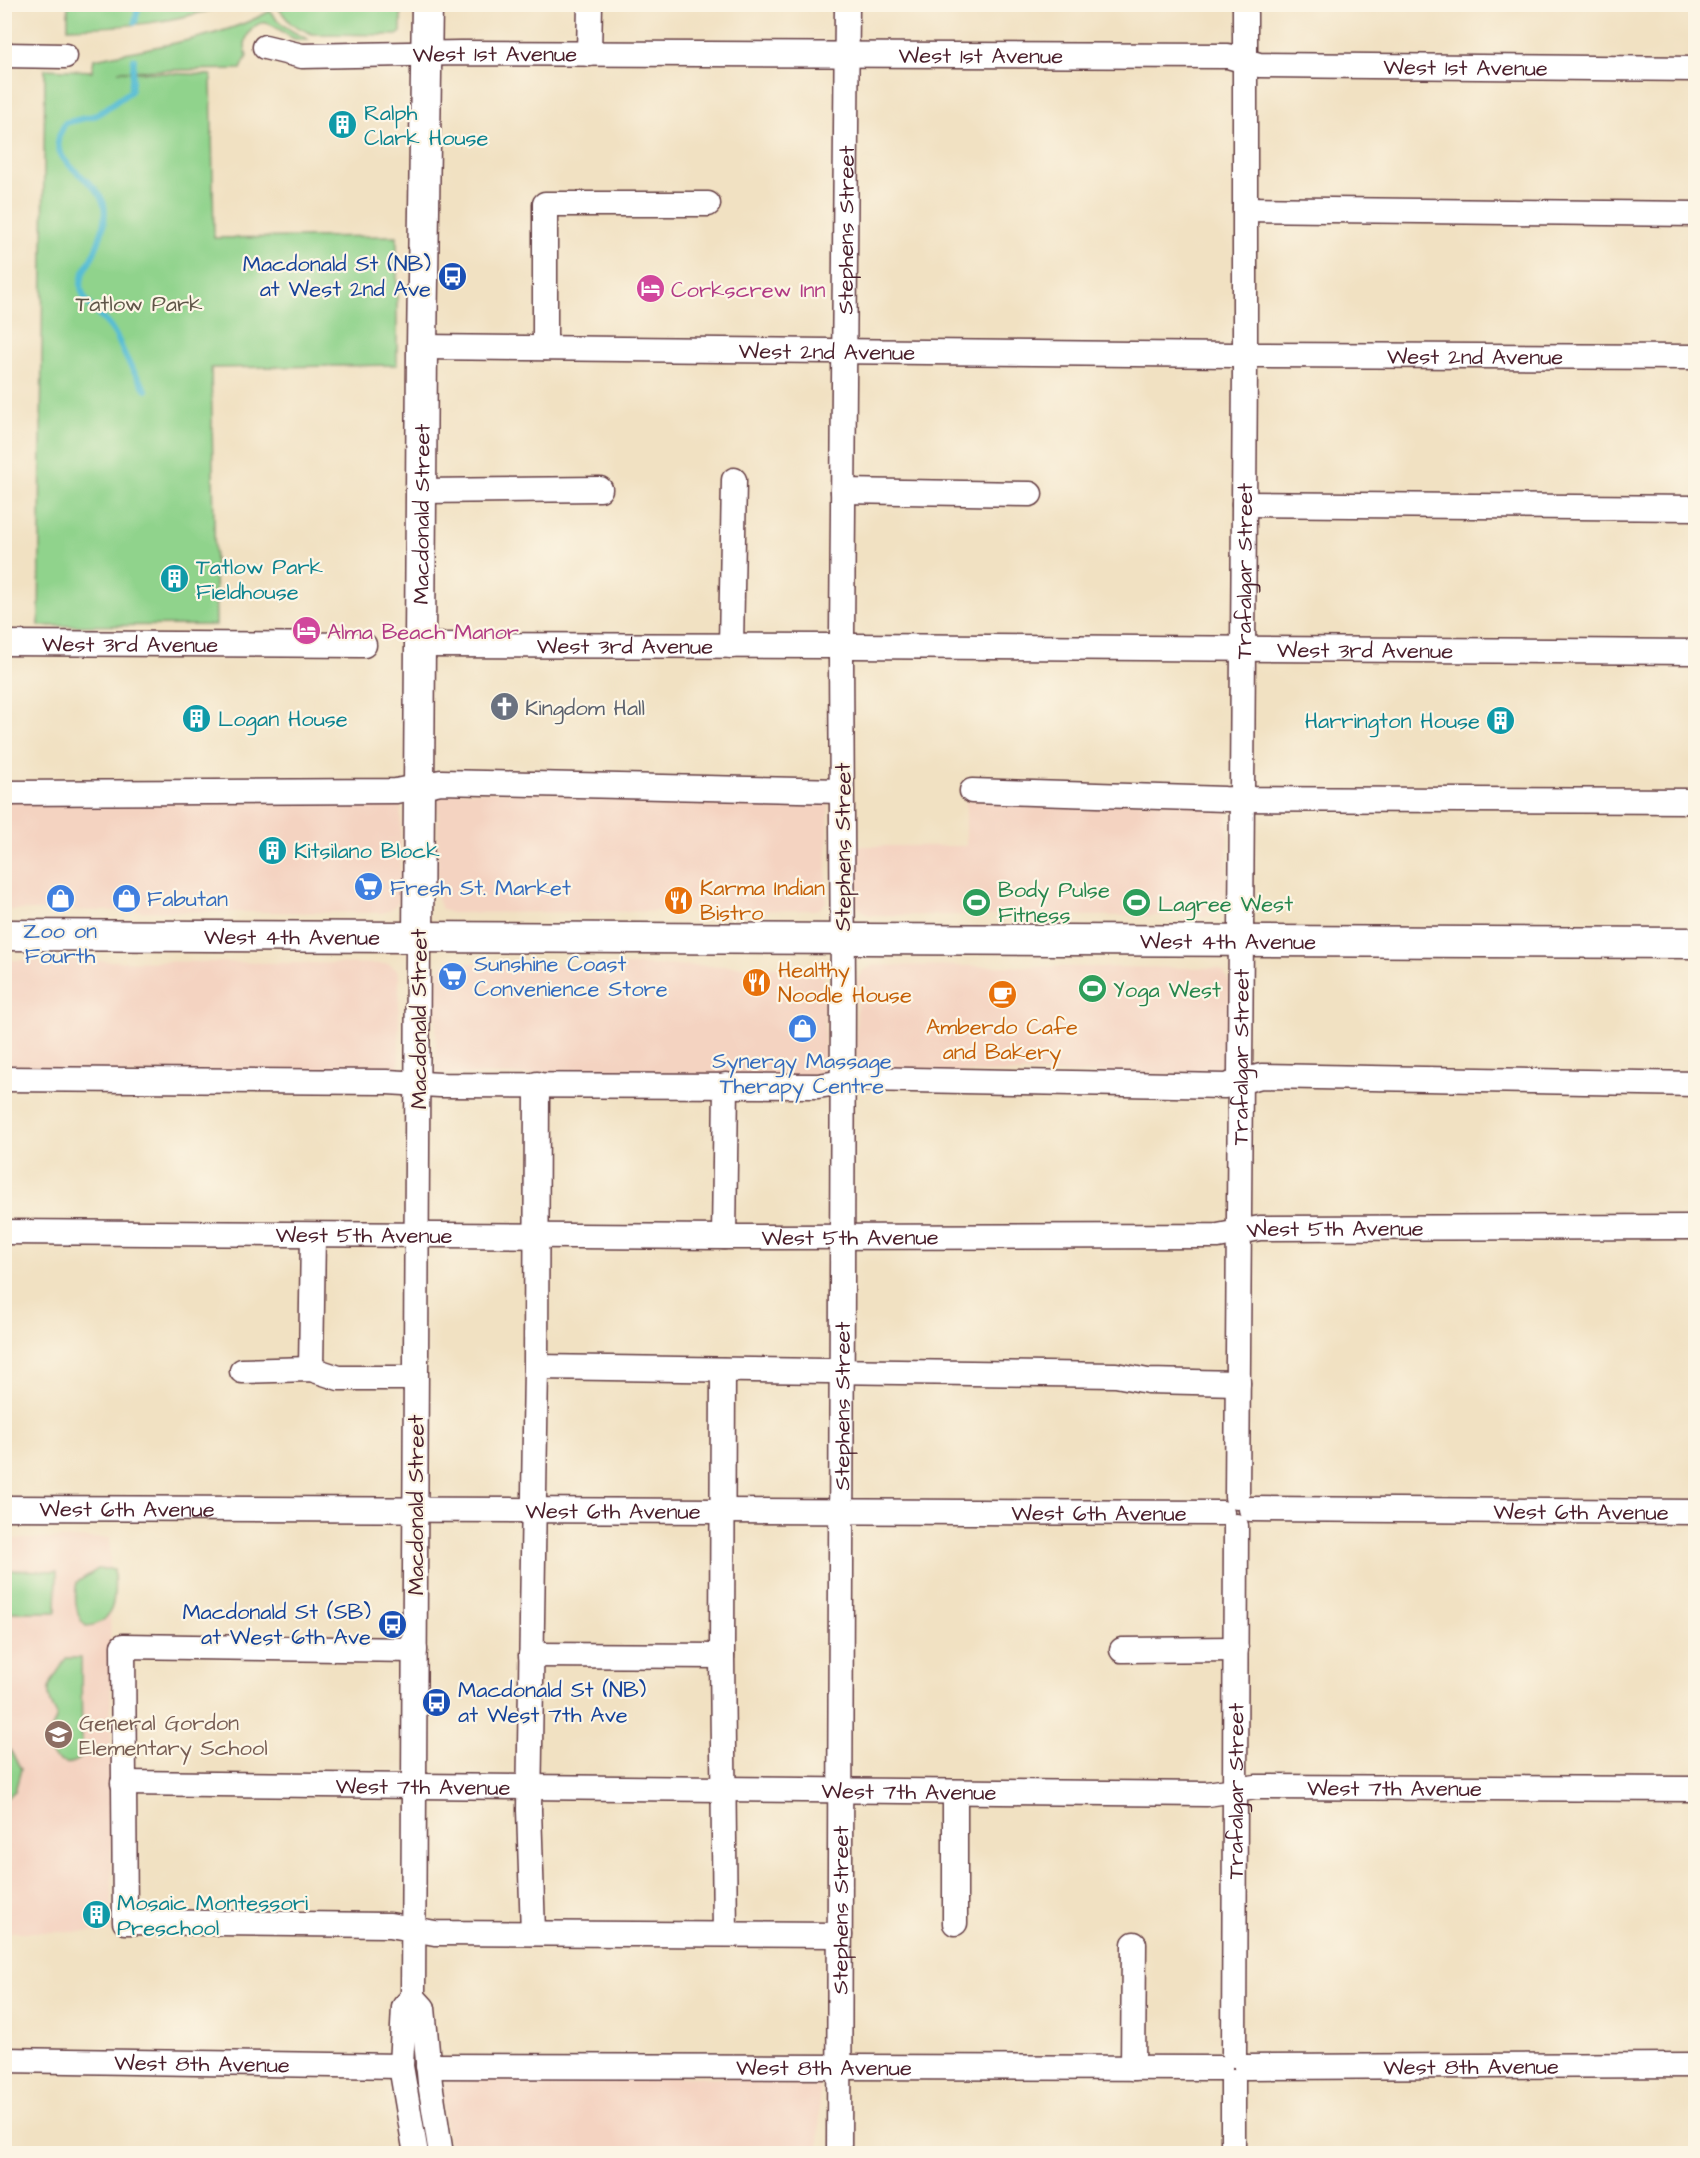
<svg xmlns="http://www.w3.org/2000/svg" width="1700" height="2158" font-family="'Architects Daughter',sans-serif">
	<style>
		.built { fill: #f4d3c1 }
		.green { fill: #90d38c; stroke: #6d795c; stroke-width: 1.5 }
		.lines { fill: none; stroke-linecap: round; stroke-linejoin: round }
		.stream { stroke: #57bdd4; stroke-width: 6 }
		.minor-casing { stroke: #633c42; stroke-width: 27 }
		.major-casing { stroke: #633c42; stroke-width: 33 }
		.minor { stroke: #fff; stroke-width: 24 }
		.major { stroke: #fff; stroke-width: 30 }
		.labels { text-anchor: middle; stroke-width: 4.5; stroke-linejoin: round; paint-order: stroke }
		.street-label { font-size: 22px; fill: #4a1f2b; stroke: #fcf5e5 }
		.culture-label { font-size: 22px; fill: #0d838f; stroke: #fcf5e5; text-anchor: start }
		.transit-label { font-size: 22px; fill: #164399; stroke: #fcf5e5; text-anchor: end }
		.hotel-label { font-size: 22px; fill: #b23c85; stroke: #fcf5e5; text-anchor: start }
		.park-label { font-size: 22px; fill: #5f5548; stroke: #fcf5e5 }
		.worship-label { font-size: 22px; fill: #5b616d; stroke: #fcf5e5; text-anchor: start }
		.shop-label { font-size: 22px; fill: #366cbe; stroke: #fcf5e5; text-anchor: start }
		.food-label { font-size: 22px; fill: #c56008; stroke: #fcf5e5; text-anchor: start }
		.leisure-label { font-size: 22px; fill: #27864d; stroke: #fcf5e5; text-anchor: start }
		.education-label { font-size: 22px; fill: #785e54; stroke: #fcf5e5; text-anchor: start }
	</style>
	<rect width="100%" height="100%" fill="#fcf5e5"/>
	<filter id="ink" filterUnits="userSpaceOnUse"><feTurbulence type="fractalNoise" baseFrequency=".0167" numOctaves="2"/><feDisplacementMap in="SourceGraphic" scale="12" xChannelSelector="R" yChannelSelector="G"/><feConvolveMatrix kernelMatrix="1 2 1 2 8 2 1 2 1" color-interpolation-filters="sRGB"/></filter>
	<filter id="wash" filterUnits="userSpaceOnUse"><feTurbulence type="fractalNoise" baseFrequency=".008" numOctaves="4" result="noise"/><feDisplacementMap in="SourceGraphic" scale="24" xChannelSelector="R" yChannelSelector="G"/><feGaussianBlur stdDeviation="1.35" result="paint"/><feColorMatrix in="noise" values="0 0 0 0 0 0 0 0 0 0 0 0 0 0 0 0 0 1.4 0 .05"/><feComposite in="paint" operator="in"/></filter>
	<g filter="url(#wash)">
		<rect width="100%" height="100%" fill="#f1e1c2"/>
		<!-- built -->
		<path class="built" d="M438,791L829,798L826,902L820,909L813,910L451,913L442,909L437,897Z
			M5,796L401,802L400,894L398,903L389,911L382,913L5,910Z
			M966,800L1228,803L1226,905L1223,910L1212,916L871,915L867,914L854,904L853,846H966Z
			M5,960L389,964L397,970L399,975V1074L5,1075Z
			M452,963L817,967L822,971L825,985L824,1073L818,1078L436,1074V980L440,968L445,964Z
			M874,965L1218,968L1224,972L1230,984L1228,1075L863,1071L856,1067L857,980L862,971Z
			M110,1538L112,1932H5L4,1539Z
			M453,2074L809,2078L818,2083L820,2089L819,2153H450L439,2088L445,2079Z"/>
		<!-- green -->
		<path class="green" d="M289,4L401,5V32L397,35L312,34L291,24L279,9Z
			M68,5V4L227,5C171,23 127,27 68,28Z
			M270,11C280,26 294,32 309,40C304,40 299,40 295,39C280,34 265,9 249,33C244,41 244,48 247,56L241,69L118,71L211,75L214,238L397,236V365L211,368L216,625L39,626L45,69L92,71L94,59C150,47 221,39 270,11Z
			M98,1569H114C115,1592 118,1624 86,1626C75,1617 74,1595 77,1582Z
			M5,1570L57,1571L56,1612H5Z
			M66,1658H81L82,1757C68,1770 56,1761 46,1749C46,1730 54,1731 57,1715C40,1687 52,1683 66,1658Z
			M5,1750H10L21,1769L15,1791L5,1798Z"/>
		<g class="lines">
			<!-- stream -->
			<path class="stream" d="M135,22L139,4
				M134,59L131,91L97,115L65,123C63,128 59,134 58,140C56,168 97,178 104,205C107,219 100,241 94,253C89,264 80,274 81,287C83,304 101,315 110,327C117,335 119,342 123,351C128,364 138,377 146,390"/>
		</g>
	</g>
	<g filter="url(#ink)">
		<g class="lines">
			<defs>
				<g id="minor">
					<path id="s1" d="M265,47L302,56L460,53L1228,56L1259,65L1696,69"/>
					<path d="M589,54L590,4"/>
					<path d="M4,55L65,56"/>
					<path d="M1245,209L1696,214"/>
					<path d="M1245,344V4"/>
					<path id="s2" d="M422,347L1233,355"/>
					<path d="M545,348V204H708"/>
					<path id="s3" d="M1256,355L1696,357"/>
					<path d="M422,491L600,489"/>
					<path d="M843,491L1030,494"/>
					<path d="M1244,504L1696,508"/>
					<path id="s4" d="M842,635L847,4"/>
					<path id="s5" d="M4,643L364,645"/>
					<path id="s6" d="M421,645L831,646"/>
					<path d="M731,646L734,480"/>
					<path id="s7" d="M853,646L1696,652"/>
					<path d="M972,791L1225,799L1696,801"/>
					<path d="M4,793L396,791L441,782L841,791"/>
					<path d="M418,937L413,1997L423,2008L430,2083L441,2154"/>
					<path d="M4,1079L387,1082L440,1085L818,1086L863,1079L1225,1086L1261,1076L1696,1084"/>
					<path id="s8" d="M4,1232L724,1237L1218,1236L1260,1228L1696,1227"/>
					<path d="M724,1237L726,1085"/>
					<path d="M536,1367L1116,1375L1148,1381L1238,1383"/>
					<path d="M311,1369L313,1235"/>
					<path d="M723,1370L722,1656L725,1934"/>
					<path d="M242,1371L311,1369L339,1378H415"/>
					<path id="s9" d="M1237,1497L1245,366"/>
					<path id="s10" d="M4,1508L1222,1513"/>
					<path id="s11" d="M1251,1509L1696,1512"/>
					<path d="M415,1650L123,1646L125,1922L390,1925L435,1933L840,1935"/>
					<path d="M1122,1650L1236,1649"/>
					<path d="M531,1655L722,1656"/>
					<path id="s12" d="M123,1783L1207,1794L1256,1787L1696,1789"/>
					<path d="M955,1923V1792"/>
					<path d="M533,1933L529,1810L536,1367L537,1084"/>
					<path d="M413,1997L404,2007L401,2066L416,2154"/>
					<path id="s13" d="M1234,2055L1236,1526"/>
					<path id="s14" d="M4,2060L401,2066"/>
					<path id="s15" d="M428,2066L1220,2068"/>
					<path id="s16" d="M1246,2067L1696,2065"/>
					<path d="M1133,2068L1134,1944"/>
					<path d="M1233,2081V2154"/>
					<path id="s17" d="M839,2154L843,986L841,657"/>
				</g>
				<g id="major">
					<path id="s18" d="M4,935L1696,943"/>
					<path id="s19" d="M418,937L422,347L427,4"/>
				</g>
			</defs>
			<!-- minor casing -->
			<use href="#minor" class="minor-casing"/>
			<!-- major casing -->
			<use href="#major" class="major-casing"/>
			<!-- minor -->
			<use href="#minor" class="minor"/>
			<!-- major -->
			<use href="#major" class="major"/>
		</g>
	</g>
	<!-- icons -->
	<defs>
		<symbol id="building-disc" viewBox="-11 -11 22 22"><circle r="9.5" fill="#0f9aa8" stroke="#fcf5e5"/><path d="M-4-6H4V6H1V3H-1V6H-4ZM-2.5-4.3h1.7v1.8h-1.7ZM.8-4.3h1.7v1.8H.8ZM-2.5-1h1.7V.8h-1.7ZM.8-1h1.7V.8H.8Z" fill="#fff"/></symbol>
		<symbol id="bus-disc" viewBox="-11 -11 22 22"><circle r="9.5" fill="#1a4fb4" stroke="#fcf5e5"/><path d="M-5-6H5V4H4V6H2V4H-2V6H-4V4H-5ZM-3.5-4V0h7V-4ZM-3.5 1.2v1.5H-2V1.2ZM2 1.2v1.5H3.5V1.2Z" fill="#fff"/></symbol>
		<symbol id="hotel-disc" viewBox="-11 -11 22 22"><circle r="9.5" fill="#d1479c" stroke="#fcf5e5"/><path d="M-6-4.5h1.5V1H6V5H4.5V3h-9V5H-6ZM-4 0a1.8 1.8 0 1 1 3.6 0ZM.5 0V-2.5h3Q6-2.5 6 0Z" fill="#fff"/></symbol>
		<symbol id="church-disc" viewBox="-11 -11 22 22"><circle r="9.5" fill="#6b7280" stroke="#fcf5e5"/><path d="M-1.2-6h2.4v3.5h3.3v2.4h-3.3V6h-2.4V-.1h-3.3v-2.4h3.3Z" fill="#fff"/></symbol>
		<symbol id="supermarket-disc" viewBox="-11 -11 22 22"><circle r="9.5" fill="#3f7fe0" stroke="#fcf5e5"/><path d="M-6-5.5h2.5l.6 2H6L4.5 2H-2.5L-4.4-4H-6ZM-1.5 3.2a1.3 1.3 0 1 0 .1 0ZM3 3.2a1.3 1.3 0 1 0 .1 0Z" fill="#fff"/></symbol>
		<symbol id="shop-disc" viewBox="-11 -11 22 22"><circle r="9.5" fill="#3f7fe0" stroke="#fcf5e5"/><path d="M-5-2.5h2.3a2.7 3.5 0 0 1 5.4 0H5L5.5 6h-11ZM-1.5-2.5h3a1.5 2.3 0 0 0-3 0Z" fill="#fff"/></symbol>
		<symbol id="restaurant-disc" viewBox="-11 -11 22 22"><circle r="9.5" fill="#e8710a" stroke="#fcf5e5"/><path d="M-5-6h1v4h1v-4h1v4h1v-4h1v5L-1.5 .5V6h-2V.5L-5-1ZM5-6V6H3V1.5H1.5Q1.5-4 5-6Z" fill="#fff"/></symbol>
		<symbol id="stadium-disc" viewBox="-11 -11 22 22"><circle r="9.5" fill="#2e9e5b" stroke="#fcf5e5"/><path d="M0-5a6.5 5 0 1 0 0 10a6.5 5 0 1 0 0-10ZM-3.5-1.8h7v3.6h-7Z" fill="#fff"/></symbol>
		<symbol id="cafe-disc" viewBox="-11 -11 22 22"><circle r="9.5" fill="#e8710a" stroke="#fcf5e5"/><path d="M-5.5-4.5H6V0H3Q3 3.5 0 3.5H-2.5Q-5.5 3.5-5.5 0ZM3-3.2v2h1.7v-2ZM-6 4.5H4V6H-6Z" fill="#fff"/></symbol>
		<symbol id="school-disc" viewBox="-11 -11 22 22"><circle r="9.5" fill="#8d6e63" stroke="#fcf5e5"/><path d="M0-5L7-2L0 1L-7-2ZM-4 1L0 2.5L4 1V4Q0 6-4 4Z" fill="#fff"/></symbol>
	</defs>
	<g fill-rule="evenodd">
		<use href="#building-disc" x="326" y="108" width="33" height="33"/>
		<use href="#bus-disc" x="436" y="260" width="33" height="33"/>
		<use href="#hotel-disc" x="634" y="272" width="33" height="33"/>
		<use href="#building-disc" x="158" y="562" width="33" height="33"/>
		<use href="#hotel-disc" x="290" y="614" width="33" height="33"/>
		<use href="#church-disc" x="488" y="690" width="33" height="33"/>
		<use href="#building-disc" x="180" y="702" width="33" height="33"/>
		<use href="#building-disc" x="1484" y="704" width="33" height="33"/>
		<use href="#building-disc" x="256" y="834" width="33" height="33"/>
		<use href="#supermarket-disc" x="352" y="870" width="33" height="33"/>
		<use href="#shop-disc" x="44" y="882" width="33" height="33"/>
		<use href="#shop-disc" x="110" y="882" width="33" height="33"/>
		<use href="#restaurant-disc" x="662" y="884" width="33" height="33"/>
		<use href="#stadium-disc" x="960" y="886" width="33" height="33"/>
		<use href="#stadium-disc" x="1120" y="886" width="33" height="33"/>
		<use href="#supermarket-disc" x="436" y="960" width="33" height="33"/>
		<use href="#restaurant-disc" x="740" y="966" width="33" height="33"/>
		<use href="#stadium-disc" x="1076" y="972" width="33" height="33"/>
		<use href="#cafe-disc" x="986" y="978" width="33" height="33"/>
		<use href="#shop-disc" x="786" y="1012" width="33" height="33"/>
		<use href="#bus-disc" x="376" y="1608" width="33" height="33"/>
		<use href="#bus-disc" x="420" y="1686" width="33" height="33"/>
		<use href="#school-disc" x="42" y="1718" width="33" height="33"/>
		<use href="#building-disc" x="80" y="1898" width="33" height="33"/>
	</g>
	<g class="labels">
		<!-- street labels -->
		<g class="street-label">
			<text dy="8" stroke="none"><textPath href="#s1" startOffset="231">West 1st Avenue</textPath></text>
			<text dy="8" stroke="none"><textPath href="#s1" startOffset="717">West 1st Avenue</textPath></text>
			<text dy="8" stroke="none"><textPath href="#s1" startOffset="1203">West 1st Avenue</textPath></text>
			<text dy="8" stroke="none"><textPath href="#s4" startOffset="405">Stephens Street</textPath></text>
			<text dy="8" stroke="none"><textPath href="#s2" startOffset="405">West 2nd Avenue</textPath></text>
			<text dy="8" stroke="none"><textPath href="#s3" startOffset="219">West 2nd Avenue</textPath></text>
			<text dy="8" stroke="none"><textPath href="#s19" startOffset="423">Macdonald Street</textPath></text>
			<text dy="8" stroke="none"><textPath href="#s9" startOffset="926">Trafalgar Street</textPath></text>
			<text dy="8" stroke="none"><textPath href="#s5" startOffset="126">West 3rd Avenue</textPath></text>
			<text dy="8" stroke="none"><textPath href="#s6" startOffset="204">West 3rd Avenue</textPath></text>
			<text dy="8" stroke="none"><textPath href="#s7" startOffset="512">West 3rd Avenue</textPath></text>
			<text transform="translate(842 847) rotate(-90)" y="8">Stephens Street</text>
			<text dy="8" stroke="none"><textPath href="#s18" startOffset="288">West 4th Avenue</textPath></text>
			<text dy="8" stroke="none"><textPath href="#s18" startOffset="1224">West 4th Avenue</textPath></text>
			<text transform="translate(418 1019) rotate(-90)" y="8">Macdonald Street</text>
			<text dy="8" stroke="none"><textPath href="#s9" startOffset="440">Trafalgar Street</textPath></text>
			<text dy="8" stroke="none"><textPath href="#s8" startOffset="1332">West 5th Avenue</textPath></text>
			<text dy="8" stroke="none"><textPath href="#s8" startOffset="360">West 5th Avenue</textPath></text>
			<text dy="8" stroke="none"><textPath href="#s8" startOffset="846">West 5th Avenue</textPath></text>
			<text dy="8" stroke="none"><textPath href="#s17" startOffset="748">Stephens Street</textPath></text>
			<text transform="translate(415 1505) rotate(-90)" y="8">Macdonald Street</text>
			<text dy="8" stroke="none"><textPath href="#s10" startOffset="123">West 6th Avenue</textPath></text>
			<text dy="8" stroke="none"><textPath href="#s10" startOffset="609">West 6th Avenue</textPath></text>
			<text dy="8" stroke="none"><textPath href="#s11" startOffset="330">West 6th Avenue</textPath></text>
			<text dy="8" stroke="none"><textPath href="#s10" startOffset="1095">West 6th Avenue</textPath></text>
			<text dy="8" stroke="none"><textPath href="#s12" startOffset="300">West 7th Avenue</textPath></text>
			<text dy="8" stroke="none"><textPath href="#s12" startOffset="1272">West 7th Avenue</textPath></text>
			<text dy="8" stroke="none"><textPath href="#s12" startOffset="786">West 7th Avenue</textPath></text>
			<text dy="8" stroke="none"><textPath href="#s13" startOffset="264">Trafalgar Street</textPath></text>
			<text dy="8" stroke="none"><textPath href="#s17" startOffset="244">Stephens Street</textPath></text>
			<text dy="8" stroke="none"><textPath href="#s14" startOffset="198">West 8th Avenue</textPath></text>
			<text dy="8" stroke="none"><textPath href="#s15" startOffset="396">West 8th Avenue</textPath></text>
			<text dy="8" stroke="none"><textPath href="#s16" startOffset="225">West 8th Avenue</textPath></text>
		</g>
		<!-- culture labels -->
		<g class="culture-label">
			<text x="364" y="120">Ralph<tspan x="364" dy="25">Clark House</tspan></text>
			<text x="196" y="574">Tatlow Park<tspan x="196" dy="25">Fieldhouse</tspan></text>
			<text x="218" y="726">Logan House</text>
			<text x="1480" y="728" text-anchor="end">Harrington House</text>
			<text x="294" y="858">Kitsilano Block</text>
			<text x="117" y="1910">Mosaic Montessori<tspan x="117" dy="25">Preschool</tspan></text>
		</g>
		<!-- transit labels -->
		<g class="transit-label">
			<text x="431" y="271">Macdonald St (NB)<tspan x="431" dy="25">at West 2nd Ave</tspan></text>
			<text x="371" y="1619">Macdonald St (SB)<tspan x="371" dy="25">at West 6th Ave</tspan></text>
			<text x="458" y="1697" text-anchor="start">Macdonald St (NB)<tspan x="458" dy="25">at West 7th Ave</tspan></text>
		</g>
		<!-- hotel labels -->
		<g class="hotel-label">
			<text x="671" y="297">Corkscrew Inn</text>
			<text x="327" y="639">Alma Beach Manor</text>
		</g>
		<!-- park labels -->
		<g class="park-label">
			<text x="139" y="311">Tatlow Park</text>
		</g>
		<!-- worship labels -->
		<g class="worship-label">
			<text x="525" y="715">Kingdom Hall</text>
		</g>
		<!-- shop labels -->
		<g class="shop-label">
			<text x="390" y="895">Fresh St. Market</text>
			<text x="147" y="906">Fabutan</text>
			<text x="60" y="938" text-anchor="middle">Zoo on<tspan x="60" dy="25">Fourth</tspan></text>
			<text x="474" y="971">Sunshine Coast<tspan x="474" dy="25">Convenience Store</tspan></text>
			<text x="802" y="1068" text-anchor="middle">Synergy Massage<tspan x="802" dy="25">Therapy Centre</tspan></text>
		</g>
		<!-- food labels -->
		<g class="food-label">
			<text x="700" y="895">Karma Indian<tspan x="700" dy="25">Bistro</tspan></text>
			<text x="778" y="977">Healthy<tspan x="778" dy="25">Noodle House</tspan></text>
			<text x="1002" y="1034" text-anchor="middle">Amberdo Cafe<tspan x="1002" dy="25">and Bakery</tspan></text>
		</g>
		<!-- leisure labels -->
		<g class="leisure-label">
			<text x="998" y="897">Body Pulse<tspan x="998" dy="25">Fitness</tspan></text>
			<text x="1158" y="911">Lagree West</text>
			<text x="1113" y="997">Yoga West</text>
		</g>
		<!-- education labels -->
		<g class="education-label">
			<text x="79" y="1730">General Gordon<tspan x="79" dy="25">Elementary School</tspan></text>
		</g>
	</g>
	<!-- margin -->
	<rect width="1700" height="2158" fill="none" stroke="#fcf5e5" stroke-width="24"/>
</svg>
